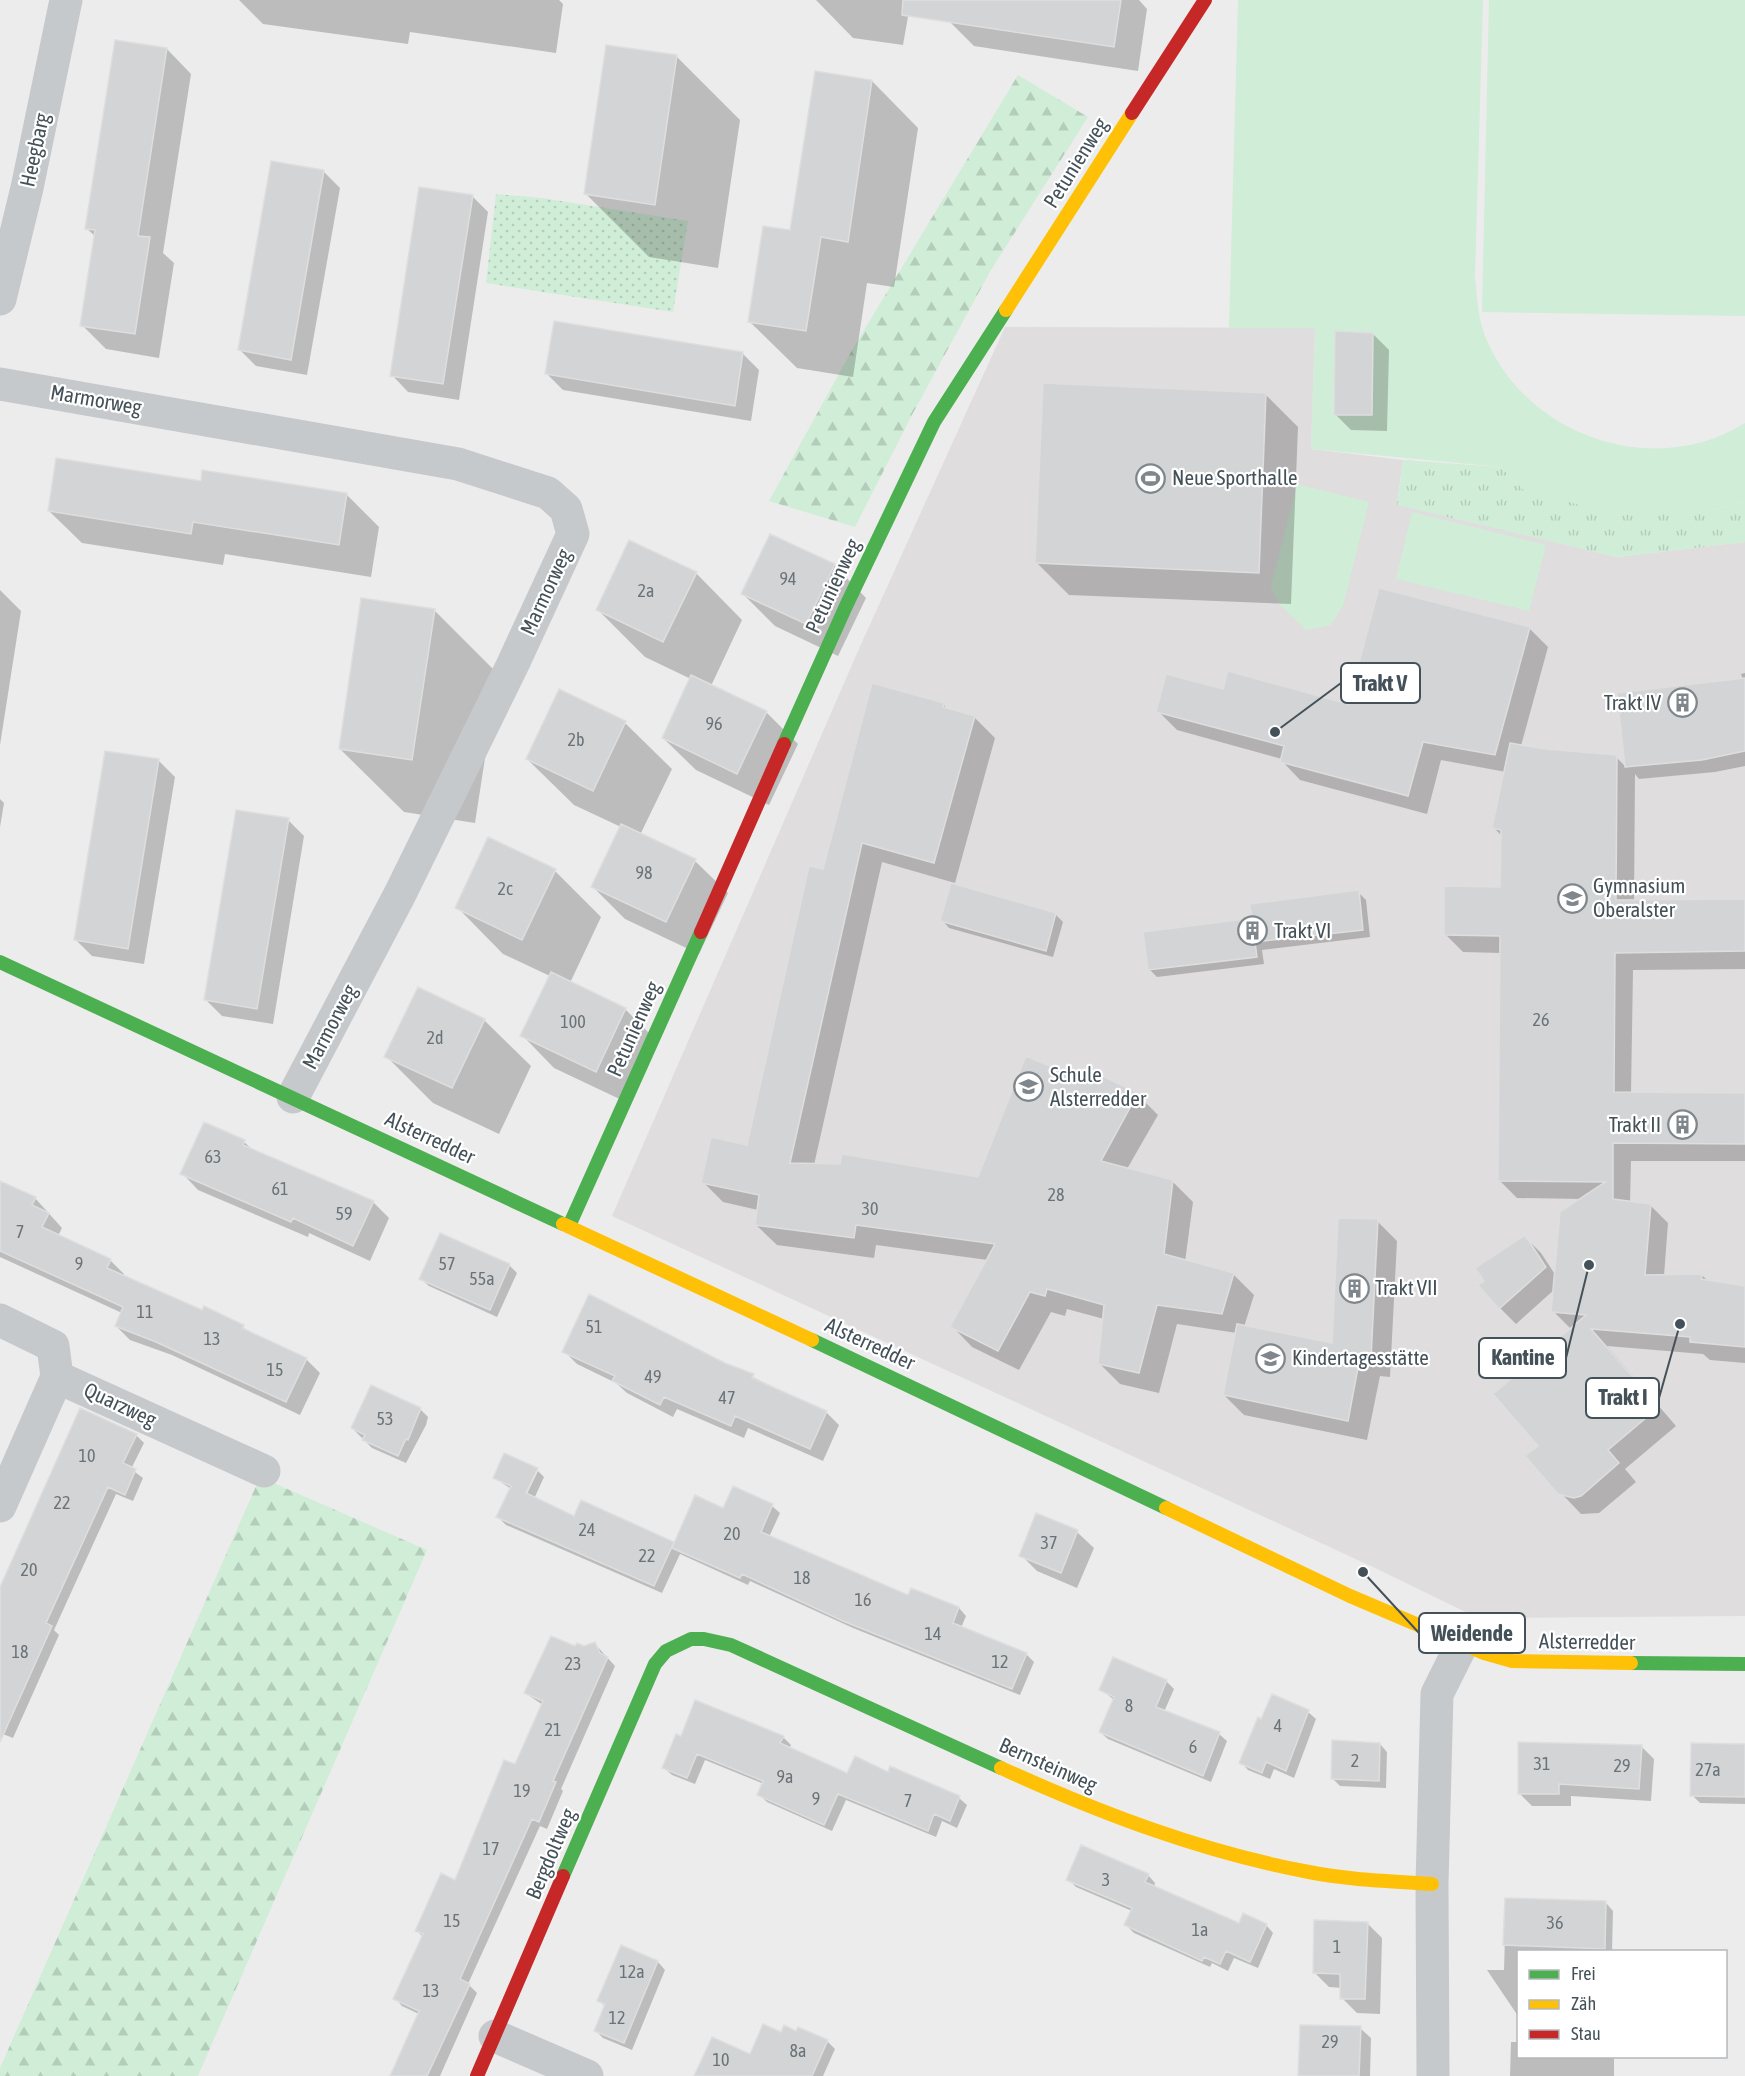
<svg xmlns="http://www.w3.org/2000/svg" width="1745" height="2076" font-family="'Asap Condensed',sans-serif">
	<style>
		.education { fill: #dfddde }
		.grass { fill: url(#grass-tufts) }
		.forest { fill: url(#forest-firs) }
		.park { fill: url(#park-dots) }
		.garden { fill: #d0edd7 }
		.shadow { fill: #0003 }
		.building { fill: #d3d4d5; stroke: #dededf; stroke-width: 1.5 }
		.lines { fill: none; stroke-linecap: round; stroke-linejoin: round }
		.street { stroke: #c6c9cb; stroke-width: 33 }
		.fast { stroke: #4caf50; stroke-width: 14 }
		.slow { stroke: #ffc107; stroke-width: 14 }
		.jam { stroke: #c62828; stroke-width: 14 }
		.labels { text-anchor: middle; stroke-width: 4.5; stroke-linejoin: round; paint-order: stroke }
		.number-label { font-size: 18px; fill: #697379 }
		.street-label { font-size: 21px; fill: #445159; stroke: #fff }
		.poi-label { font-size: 21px; fill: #445159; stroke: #fff; text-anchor: start }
		.leader { fill: none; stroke: #445159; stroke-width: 2 }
		.callout-dot { fill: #445159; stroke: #fff; stroke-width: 2 }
		.callout { fill: #fff; stroke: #445159; stroke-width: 2 }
		.callout-label { font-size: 22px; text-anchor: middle; font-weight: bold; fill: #445159 }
	</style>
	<defs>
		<pattern id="grass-tufts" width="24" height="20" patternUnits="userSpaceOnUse" patternTransform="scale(1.5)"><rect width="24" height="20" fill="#d0edd7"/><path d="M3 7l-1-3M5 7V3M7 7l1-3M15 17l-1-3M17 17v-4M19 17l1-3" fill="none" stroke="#b4cdbb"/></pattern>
		<pattern id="forest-firs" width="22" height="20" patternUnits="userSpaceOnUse" patternTransform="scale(1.5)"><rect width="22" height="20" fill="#d0edd7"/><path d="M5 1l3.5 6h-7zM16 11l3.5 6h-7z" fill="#b4cdbb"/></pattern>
		<pattern id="park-dots" width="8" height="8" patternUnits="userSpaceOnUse" patternTransform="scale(1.5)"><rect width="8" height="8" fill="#d0edd7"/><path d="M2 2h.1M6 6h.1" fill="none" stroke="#b4cdbb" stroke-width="1.8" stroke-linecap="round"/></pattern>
	</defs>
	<rect width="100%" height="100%" fill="#edecec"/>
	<!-- education -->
	<path class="education" d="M1005,327L1315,328L1311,449L1403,460L1397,504L1617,557L1745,542V1616L1478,1618L1373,1567L612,1216L858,651Z"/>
	<!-- grass -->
	<path class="grass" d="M1403,460L1501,467L1524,490L1708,511L1745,501V542L1617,557L1397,505Z"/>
	<!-- forest -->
	<path class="forest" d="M1018,75L1088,117L991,270L913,413L855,527L769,501L852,350Z
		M260,1477L427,1550L198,2076H0V2068Z"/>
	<!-- park -->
	<path class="park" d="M496,194L542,198L688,221L673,312L486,283Z"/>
	<!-- garden -->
	<path class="garden" d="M1238,0H1483L1475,275C1477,299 1478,322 1488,343C1531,438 1656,479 1745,423V501L1708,511L1617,515L1524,490L1501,467L1311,449L1315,328H1229Z
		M1489,0H1745V316L1482,312Z
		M1297,484L1369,502L1343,606L1331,625L1306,630L1279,604L1271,587Z
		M1412,512L1546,545L1529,611L1396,579Z"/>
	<!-- shadow -->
	<path class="shadow" d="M239,0H559L563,4L556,53L410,32L408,44L263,24Z
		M816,0H911L903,45L853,38Z
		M953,0H1139L1147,9L1138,71L974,46L950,22Z
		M167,49L191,74L163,253L174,263L159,358L106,349L82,325L96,237L87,229Z
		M676,56L740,120L718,268L649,257L586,194Z
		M872,81L918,128L894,287L867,283L853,377L797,368L750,322L791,232Z
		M272,163L324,172L340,188L307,375L256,366L240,350Z
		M472,196L488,212L459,400L408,392L392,375Z
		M556,323L743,354L759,370L751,421L563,390L547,374Z
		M1373,334L1389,350L1387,431L1351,430L1335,414Z
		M1266,395L1298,427L1291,604L1069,595L1036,562Z
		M202,482L347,495L379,527L371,577L225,554L223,565L82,543L49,511Z
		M834,565L866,598L838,656L775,626L743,594Z
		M696,573L742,620L711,686L766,712L798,744L769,805L696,770L663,738L691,679L645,657L598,610Z
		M0,590L21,611L0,745Z
		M434,610L498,674L475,823L404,812L340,749Z
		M1529,628L1548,647L1521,746L1616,757L1627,768L1619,694L1743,680L1741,674L1745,673V766L1715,772L1639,779L1635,774L1634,902L1745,901V969L1633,970L1631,1094H1745V1161H1631L1630,1203L1650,1205L1668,1223L1664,1276L1702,1275L1708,1281L1745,1287V1363L1710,1360L1703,1354L1607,1346L1676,1426L1625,1469L1636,1482L1599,1513L1581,1514L1527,1457L1540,1446L1571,1329L1553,1311L1555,1289L1516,1324L1500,1308L1525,1237L1541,1253L1556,1276L1582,1199L1517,1198L1499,1180L1501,953L1463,952L1445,934L1501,889L1502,836L1493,827L1506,772L1441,760L1427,814L1300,780L1282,761V759L1177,730L1158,711L1224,691L1349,706Z
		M943,704L949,711L974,717L995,738L955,883L882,862L814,1165L979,1179L1083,1082L1137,1094L1158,1115L1127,1169L1172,1181L1193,1202L1185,1262L1233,1274L1254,1295L1244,1327L1333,1345L1377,1221L1397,1241L1390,1377L1380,1376L1367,1440L1244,1415L1224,1395L1237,1333L1177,1324L1159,1393L1120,1384L1100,1364L1104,1319L1067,1309L1065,1316L1051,1312L1019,1370L972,1347L952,1326L988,1260L876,1245L874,1258L777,1245L756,1225L758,1210L723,1202L703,1182L748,1147L824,871Z
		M625,723L672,769L640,835L695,861L728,893L699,954L625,919L593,887L621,827L574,805L527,759Z
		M159,761L175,777L144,964L92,956L76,940Z
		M0,799L4,803L0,827Z
		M288,820L304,836L273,1024L222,1016L206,1000Z
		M555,871L601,917L570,983L625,1009L657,1041L628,1103L554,1068L522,1035L550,976L503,954L457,907Z
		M1358,892L1366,900L1370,937L1262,950L1264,964L1157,977L1149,969L1254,920Z
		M1055,914L1063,922L1053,957L949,928L942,920Z
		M484,1020L531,1066L499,1134L433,1103L386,1056Z
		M244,1142L254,1151L373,1202L389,1218L370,1261L309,1233L308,1237L198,1190L182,1173Z
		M0,1182L35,1198L62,1228L58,1236L110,1260L124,1274L123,1276L243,1327L249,1333L306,1359L320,1373L300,1415L172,1355L130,1340L116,1326L122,1313L0,1257Z
		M509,1265L517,1273L497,1317L429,1286L421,1279Z
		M564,1351L725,1364L826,1412L839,1425L823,1461L748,1428L744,1438L677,1409L673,1417L627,1393L616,1383L577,1364Z
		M420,1409L428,1417L426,1425L406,1463L372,1448L352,1428Z
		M136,1435L144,1443L131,1469L143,1478L133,1501L116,1494L54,1630L59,1635L13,1738L0,1733V1602Z
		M537,1469L522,1499L524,1500L538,1471L544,1477L534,1499L575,1518L582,1502L675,1544L724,1510L733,1488L772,1506L780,1513L769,1537L909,1597L959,1608L966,1616L961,1628L1026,1654L1034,1662L1020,1695L853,1628L750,1581L748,1585L680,1554L662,1593L506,1525L498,1517L511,1489L495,1478Z
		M1037,1515L1077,1532L1094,1548L1077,1588L1037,1571L1021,1555Z
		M595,1644L615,1666L561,1789L563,1791L547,1829L540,1826L468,1984L477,1993L440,2076H391L419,2014L402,2006L395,1998L423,1937L417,1931L456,1882L516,1766L543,1705L525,1693L576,1648Z
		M1166,1681L1174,1689L1164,1712L1219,1734L1227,1741L1211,1782L1108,1739L1100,1732L1114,1700L1101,1689Z
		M1308,1712L1316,1719L1294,1778L1274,1769L1270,1779L1248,1770L1241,1762L1262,1721Z
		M783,1737L791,1745L789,1749L848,1775L889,1774L891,1768L959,1798L967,1805L957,1828L942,1821L936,1837L846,1800L832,1831L767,1802L759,1794L764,1784L705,1760L695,1784L672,1775L664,1768L681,1738Z
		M1380,1744L1387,1752L1386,1788L1340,1786L1332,1778Z
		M1641,1746L1654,1759L1651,1801L1571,1796V1806H1532L1519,1793Z
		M1745,1746V1804L1700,1803L1692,1795Z
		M1148,1875L1155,1883L1154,1887L1240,1925H1266L1273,1933L1258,1968L1234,1958L1228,1971L1212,1963L1210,1967L1134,1933L1126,1925L1132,1911L1076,1887L1068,1879Z
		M1506,1900L1606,1903L1613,1911L1612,1952H1518V2016L1487,1970H1504Z
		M1367,1923L1382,1938L1380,2014L1357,2013L1342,1998V1988L1329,1987L1315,1973Z
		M658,1962L665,1970L632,2050L603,2038L596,2031L606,2007L599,2001Z
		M1360,2028L1371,2038L1370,2076H1300Z
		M782,2034L827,2041L835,2049L823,2076H697L751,2056Z
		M1511,2042H1518V2056H1614V2076H1510Z"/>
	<!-- building -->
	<path class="building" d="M903,0H1121L1114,47L902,15Z
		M115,40L167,48L138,236L150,237L135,334L80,326L95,230L85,229Z
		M606,45L677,55L655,205L584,194Z
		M815,71L872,80L848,242L821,237L806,331L748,322L763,226L790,230Z
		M271,161L324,170L291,360L238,350Z
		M419,187L473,195L443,384L390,376Z
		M554,321L743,352L735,406L545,374Z
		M1335,331L1373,333L1372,415H1334Z
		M1043,383L1266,393L1259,573L1035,563Z
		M56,458L201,481L202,470L347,493L339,545L193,522L191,534L48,511Z
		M770,534L835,564L806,624L741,594Z
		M629,540L697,572L663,642L596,610Z
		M1379,588L1530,627L1495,755L1423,742L1408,796L1280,762L1284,746L1156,712L1166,674L1223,689L1228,671L1348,704Z
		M361,598L435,609L412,760L339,749Z
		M691,675L767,711L737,774L662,738Z
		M1745,678V751L1702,760L1625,767L1617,693Z
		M872,683L944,703L943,707L975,716L934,863L862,843L790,1163L840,1164L842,1154L978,1177L1026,1056L1082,1080L1088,1069L1138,1093L1101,1161L1173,1180L1164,1254L1234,1273L1222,1314L1157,1305L1139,1373L1098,1364L1104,1305L1047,1289L1045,1296L1030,1292L998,1351L950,1327L995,1244L856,1225L854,1238L755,1225L759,1195L701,1183L711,1137L747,1145L809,866L823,869Z
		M559,689L626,721L593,791L526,759Z
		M1510,743L1545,749L1617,755L1616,900L1745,899V951L1615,953L1614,1092L1745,1093V1144L1613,1143V1199L1651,1204L1645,1275L1703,1274L1701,1279L1745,1286V1347L1690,1342V1337L1591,1329L1659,1407L1608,1450L1619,1463L1581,1496L1574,1498L1558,1494L1525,1456L1538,1446L1493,1394L1586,1315L1551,1312L1560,1212L1605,1182L1498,1181L1500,936L1444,935V886L1500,887L1501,830L1492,828Z
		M105,751L159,759L128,949L74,940Z
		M236,810L289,818L257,1009L204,1000Z
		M621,824L696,859L666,922L591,887Z
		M488,837L556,869L522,940L455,908Z
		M951,883L1056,913L1046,951L940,921Z
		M1359,890L1363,930L1255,942L1257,957L1148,970L1143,932L1252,918L1250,904Z
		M551,972L626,1008L596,1072L520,1036Z
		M418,987L485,1019L452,1088L384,1057Z
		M204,1122L245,1140L243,1145L374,1201L353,1246L293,1218L291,1222L180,1174Z
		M0,1181L36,1197L32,1205L49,1213L42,1227L111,1259L107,1268L202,1310L204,1306L244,1325L242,1328L307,1358L286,1402L156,1342L115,1326L123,1307L0,1251Z
		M1338,1218L1378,1219L1371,1358L1360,1357L1348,1421L1223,1395L1237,1324L1332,1343Z
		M440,1233L510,1264L490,1310L419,1279Z
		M1525,1235L1546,1267L1499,1309L1478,1285L1484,1281L1475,1268Z
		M589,1294L725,1363L754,1374L752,1378L827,1411L810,1449L735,1416L731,1426L664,1397L660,1405L612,1381L615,1376L562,1352Z
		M371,1385L421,1408L408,1440L406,1439L398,1456L362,1440L365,1435L351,1428Z
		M80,1408L137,1434L123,1463L136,1469L125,1495L108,1487L46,1623L52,1626L0,1742V1587Z
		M504,1453L538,1468L526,1493L574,1516L581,1500L674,1542L654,1586L496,1517L511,1486L493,1478Z
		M733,1486L773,1504L761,1532L908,1595L911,1588L959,1607L953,1623L1027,1653L1012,1689L843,1621L742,1574L740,1578L672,1548L695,1495L723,1508Z
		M1036,1513L1078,1530L1061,1573L1019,1556Z
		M551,1636L575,1646L577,1643L584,1646L595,1642L600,1653L608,1657L553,1781L556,1782L539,1822L532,1819L460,1979L470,1984L427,2076H390L419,2011L393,1999L423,1934L415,1931L441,1873L455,1880L504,1760L515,1764L543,1701L524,1693Z
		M1113,1657L1167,1680L1156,1707L1220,1732L1203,1776L1099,1732L1114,1697L1099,1690Z
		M1272,1694L1309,1710L1286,1771L1266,1762L1262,1773L1239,1763L1258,1717L1261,1719Z
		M695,1700L784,1736L780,1743L847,1773L855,1756L888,1772L890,1766L960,1796L950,1821L934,1814L928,1831L838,1794L824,1825L757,1795L763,1781L697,1754L687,1778L662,1768L676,1734L681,1736Z
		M1332,1740L1380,1743L1379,1781L1331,1779Z
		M1518,1742L1642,1745L1639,1789L1559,1784V1794H1518Z
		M1691,1743L1745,1744V1797L1690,1796Z
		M1081,1845L1149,1874L1145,1882L1239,1923L1243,1913L1267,1924L1250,1962L1226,1951L1220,1964L1204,1957L1202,1961L1124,1925L1132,1908L1066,1880Z
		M1505,1898L1606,1901L1605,1949L1503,1945Z
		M1314,1920L1368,1922L1365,1999H1340V1974L1313,1973Z
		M621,1945L658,1961L624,2043L594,2031L605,2004L597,2001Z
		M763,2024L781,2032L784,2025L796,2031L798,2027L828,2040L812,2076H694L712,2037L750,2054Z
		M1300,2025L1361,2026L1359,2076H1298Z"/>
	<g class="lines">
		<!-- street -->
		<path class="street" d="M0,299L27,188L66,0
			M0,384L458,464L548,493L566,509L573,534L512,666L400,894L293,1097
			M0,1320L53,1346L57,1377
			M57,1377L264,1471
			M0,1506L57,1377
			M495,2036L587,2076
			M1433,2076L1432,1884L1437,1694L1462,1644"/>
		<!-- fast -->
		<path class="fast" d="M784,744L846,606L934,422L1006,310
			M0,962L563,1224
			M569,1226L701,932
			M812,1340L1166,1508
			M1631,1663L1745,1664
			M563,1876L655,1664L666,1651L691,1639H704L731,1645L1001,1768"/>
		<!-- slow -->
		<path class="slow" d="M1006,310L1132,113
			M563,1224L812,1340
			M1166,1508L1350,1596L1484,1653L1512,1661L1631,1663
			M1001,1768C1100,1813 1202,1852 1309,1872C1349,1880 1391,1881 1432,1884"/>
		<!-- jam -->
		<path class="jam" d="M1132,113L1205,0
			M701,932L784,744
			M477,2076L563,1876"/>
	</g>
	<!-- icons -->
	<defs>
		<symbol id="stadium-ring" viewBox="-11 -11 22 22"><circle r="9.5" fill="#fff" stroke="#7f878c" stroke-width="1.5"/><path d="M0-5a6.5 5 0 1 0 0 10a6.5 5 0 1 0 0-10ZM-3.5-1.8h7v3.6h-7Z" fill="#7f878c"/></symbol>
		<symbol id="building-ring" viewBox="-11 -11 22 22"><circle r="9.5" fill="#fff" stroke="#7f878c" stroke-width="1.5"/><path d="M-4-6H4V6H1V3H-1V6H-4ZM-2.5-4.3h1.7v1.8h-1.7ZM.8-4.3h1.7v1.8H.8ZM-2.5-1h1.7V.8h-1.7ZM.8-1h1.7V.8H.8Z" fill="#7f878c"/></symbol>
		<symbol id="school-ring" viewBox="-11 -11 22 22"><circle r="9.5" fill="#fff" stroke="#7f878c" stroke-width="1.5"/><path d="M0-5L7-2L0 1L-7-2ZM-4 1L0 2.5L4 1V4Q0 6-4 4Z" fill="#7f878c"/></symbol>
	</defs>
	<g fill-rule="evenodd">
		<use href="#stadium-ring" x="1134" y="462" width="33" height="33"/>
		<use href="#building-ring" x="1666" y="686" width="33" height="33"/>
		<use href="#school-ring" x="1556" y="882" width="33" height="33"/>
		<use href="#building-ring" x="1236" y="914" width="33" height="33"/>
		<use href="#school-ring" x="1012" y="1070" width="33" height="33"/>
		<use href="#building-ring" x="1666" y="1108" width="33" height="33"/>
		<use href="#building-ring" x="1338" y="1272" width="33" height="33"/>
		<use href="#school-ring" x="1254" y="1342" width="33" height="33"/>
	</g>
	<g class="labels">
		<!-- number labels -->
		<g class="number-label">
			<text x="788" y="585">94</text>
			<text x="646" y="597">2a</text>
			<text x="714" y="730">96</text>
			<text x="576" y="746">2b</text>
			<text x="644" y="879">98</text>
			<text x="505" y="895">2c</text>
			<text x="1541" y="1026">26</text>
			<text x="573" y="1028">100</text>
			<text x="435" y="1044">2d</text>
			<text x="213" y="1163">63</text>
			<text x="280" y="1195">61</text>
			<text x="1056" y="1201">28</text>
			<text x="870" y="1215">30</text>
			<text x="344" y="1220">59</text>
			<text x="20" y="1238">7</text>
			<text x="79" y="1270">9</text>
			<text x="447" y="1270">57</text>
			<text x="482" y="1285">55a</text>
			<text x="145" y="1318">11</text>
			<text x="594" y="1333">51</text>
			<text x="212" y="1345">13</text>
			<text x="275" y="1376">15</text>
			<text x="653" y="1383">49</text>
			<text x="727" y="1404">47</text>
			<text x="385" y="1425">53</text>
			<text x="87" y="1462">10</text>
			<text x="62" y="1509">22</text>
			<text x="587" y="1536">24</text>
			<text x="732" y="1540">20</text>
			<text x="1049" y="1549">37</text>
			<text x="647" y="1562">22</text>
			<text x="29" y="1576">20</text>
			<text x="802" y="1584">18</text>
			<text x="863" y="1606">16</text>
			<text x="933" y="1640">14</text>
			<text x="20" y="1658">18</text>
			<text x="1000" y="1668">12</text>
			<text x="573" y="1670">23</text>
			<text x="1129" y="1712">8</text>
			<text x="1278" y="1732">4</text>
			<text x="553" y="1736">21</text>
			<text x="1193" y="1753">6</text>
			<text x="1355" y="1767">2</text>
			<text x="1542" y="1770">31</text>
			<text x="1622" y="1772">29</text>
			<text x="1708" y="1776">27a</text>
			<text x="785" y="1783">9a</text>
			<text x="522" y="1797">19</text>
			<text x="816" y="1805">9</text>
			<text x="908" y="1807">7</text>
			<text x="491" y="1855">17</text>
			<text x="1106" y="1886">3</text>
			<text x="452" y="1927">15</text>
			<text x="1555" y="1929">36</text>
			<text x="1200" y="1936">1a</text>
			<text x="1337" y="1953">1</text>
			<text x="632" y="1978">12a</text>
			<text x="431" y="1997">13</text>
			<text x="617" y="2024">12</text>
			<text x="1330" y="2048">29</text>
			<text x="798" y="2057">8a</text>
			<text x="721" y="2066">10</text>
		</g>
		<!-- street labels -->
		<g class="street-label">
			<text transform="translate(35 150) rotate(-78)" y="7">Heegbarg</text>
			<text transform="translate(1076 163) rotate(-58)" y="7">Petunienweg</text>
			<text transform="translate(96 400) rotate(10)" y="7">Marmorweg</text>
			<text transform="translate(833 586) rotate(-65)" y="7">Petunienweg</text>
			<text transform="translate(546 592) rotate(-65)" y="7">Marmorweg</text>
			<text transform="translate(330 1027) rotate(-62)" y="7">Marmorweg</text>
			<text transform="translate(634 1029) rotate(-66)" y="7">Petunienweg</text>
			<text transform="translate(430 1138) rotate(25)" y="7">Alsterredder</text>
			<text transform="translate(870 1344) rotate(25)" y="7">Alsterredder</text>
			<text transform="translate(120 1405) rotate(25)" y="7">Quarzweg</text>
			<text transform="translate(1587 1642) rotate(1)" y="7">Alsterredder</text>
			<text transform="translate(1048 1765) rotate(24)" y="7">Bernsteinweg</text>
			<text transform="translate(551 1854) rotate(-67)" y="7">Bergdoltweg</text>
		</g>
		<!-- poi labels -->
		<g class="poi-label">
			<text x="1172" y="485">Neue Sporthalle</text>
			<text x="1661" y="710" text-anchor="end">Trakt IV</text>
			<text x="1593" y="893">Gymnasium<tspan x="1593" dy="24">Oberalster</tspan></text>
			<text x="1274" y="938">Trakt VI</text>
			<text x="1050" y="1082">Schule<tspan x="1050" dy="24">Alsterredder</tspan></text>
			<text x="1661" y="1132" text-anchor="end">Trakt II</text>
			<text x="1375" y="1295">Trakt VII</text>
			<text x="1292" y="1365">Kindertagesstätte</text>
		</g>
	</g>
	<!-- callouts -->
	<path class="leader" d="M1275 732L1341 683M1589 1265L1566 1358M1680 1324L1659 1398M1363 1572L1419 1633"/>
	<g class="callout-dot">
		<circle cx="1275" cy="732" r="6"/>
		<circle cx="1589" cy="1265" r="6"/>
		<circle cx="1680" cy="1324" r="6"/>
		<circle cx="1363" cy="1572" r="6"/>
	</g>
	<g class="callout">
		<rect x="1341" y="663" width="79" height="40" rx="6"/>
		<rect x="1479" y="1338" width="87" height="40" rx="6"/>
		<rect x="1586" y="1378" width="73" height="40" rx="6"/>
		<rect x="1419" y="1613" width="106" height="40" rx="6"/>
	</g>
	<g class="callout-label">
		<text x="1380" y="691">Trakt V</text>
		<text x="1523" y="1365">Kantine</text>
		<text x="1623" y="1405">Trakt I</text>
		<text x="1472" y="1641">Weidende</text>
	</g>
	<!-- legend -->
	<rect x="1517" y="1950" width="210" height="108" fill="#ffffff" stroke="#b4b9bd" stroke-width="1.5"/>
	<rect x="1529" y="1970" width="30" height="9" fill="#4caf50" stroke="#b4b9bd" stroke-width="1.5"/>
	<text x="1571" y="1980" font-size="18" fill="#445159">Frei</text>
	<rect x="1529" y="2000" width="30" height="9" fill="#ffc107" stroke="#b4b9bd" stroke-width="1.5"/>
	<text x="1571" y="2010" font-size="18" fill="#445159">Zäh</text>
	<rect x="1529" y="2030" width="30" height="9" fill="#c62828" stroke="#b4b9bd" stroke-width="1.5"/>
	<text x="1571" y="2040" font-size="18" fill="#445159">Stau</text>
</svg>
